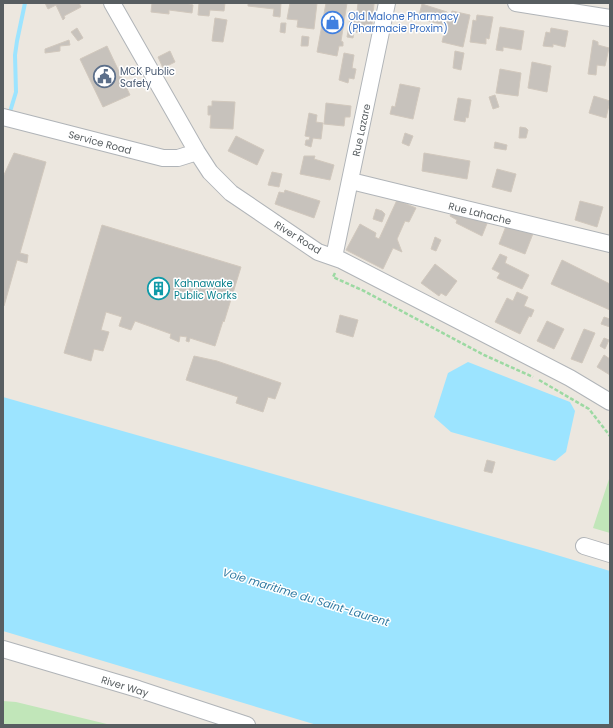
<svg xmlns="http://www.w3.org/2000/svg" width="613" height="728" font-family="Poppins,sans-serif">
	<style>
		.green { fill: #c1e6b9 }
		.water { fill: #9ce4ff }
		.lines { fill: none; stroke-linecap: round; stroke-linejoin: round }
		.stream { stroke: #9ce4ff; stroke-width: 4 }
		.building { fill: #c7c2bc; stroke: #d1c8bd }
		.minor-casing { stroke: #b0b4b8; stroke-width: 18 }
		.path { stroke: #9cd9a2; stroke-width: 2.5; stroke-dasharray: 4 2; stroke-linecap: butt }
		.minor { stroke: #fff; stroke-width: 16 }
		.labels { text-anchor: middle; stroke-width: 3; stroke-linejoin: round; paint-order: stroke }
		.shop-label { font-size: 10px; fill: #366cbe; stroke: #fff; text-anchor: start }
		.service-label { font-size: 10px; fill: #4e5e75; stroke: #fff; text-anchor: start }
		.street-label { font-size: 10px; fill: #585e61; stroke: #fff }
		.culture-label { font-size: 10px; fill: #0d838f; stroke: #fff; text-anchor: start }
		.water-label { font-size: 11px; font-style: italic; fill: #317ba3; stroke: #fff }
	</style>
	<rect width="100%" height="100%" fill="#ece7df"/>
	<!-- green -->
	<path class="green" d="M610,476V533L593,528Z
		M3,701L16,702L111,725H3Z"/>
	<!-- water -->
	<path class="water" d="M468,362L570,402L575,411L566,452L555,461L451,432L434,417L448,373Z
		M3,397L540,550L610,571V725H317L3,631Z"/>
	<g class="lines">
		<!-- stream -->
		<path class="stream" d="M9,115L16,92L15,55L17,41L25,3"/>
	</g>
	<!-- building -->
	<path class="building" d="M45,3H79L81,7L64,16L65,18L63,20L56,5L48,9Z
		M152,3H186L193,5L192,13L169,10V14L151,12Z
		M199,3H225L224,11L210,10L209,16L198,15Z
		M248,3H281L280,17L273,16L274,9L248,6Z
		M290,3H317L314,29L297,27L298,20L287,19Z
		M326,3H347L341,41L343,42V46H339L337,56L317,52Z
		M358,3L374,4L372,25L365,24L364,33L354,32L353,38L347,37L350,20L356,21Z
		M422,4L447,12L446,16L450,17L452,11L470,15L463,47L442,42L446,25L418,19Z
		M477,15L493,17L489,39L486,38V44L470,42L473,20L476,21Z
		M215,18L227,20L223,42L212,41Z
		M281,23H286L285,33L280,32Z
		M500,27L524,31L521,50L503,47V51L496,50Z
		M77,28L83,38L78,41L71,32Z
		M551,28L568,31L565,47L553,44V47L543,46L546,32L550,33Z
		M302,36L309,37L308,46H301Z
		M69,40L70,45L60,46V51L45,53V49Z
		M593,40L598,42V45L609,48L605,66L597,65L596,75L588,74Z
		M107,46L130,95L103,107L80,59Z
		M170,51L175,62L163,68L158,57Z
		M455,51L464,53L461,70L453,68Z
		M344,53L354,55L352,68L356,69L354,79L349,78L348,83L339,80Z
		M532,62L551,66L547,92L528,88Z
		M500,69L521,73L518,96L496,93Z
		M400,84L420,88L413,119L390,114L392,106L395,107Z
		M495,95L499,107L493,109L489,97Z
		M594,96L610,101L606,118L589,113Z
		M458,98L471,100L468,118L466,117L465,122L454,120Z
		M212,101L235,102L233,129L210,128L211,115H208V106H212Z
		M326,103L351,106L350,117H345L344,126L324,124Z
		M309,113L317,115L316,122L323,123L321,139L313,138L311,147L305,145L306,140H309L310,137L305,136Z
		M520,127L526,128L528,130L526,138H519Z
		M405,133L413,136L409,146L402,143Z
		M236,136L264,150L257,165L228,151Z
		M495,142L507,145L506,150L494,148Z
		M14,153L46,162L20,253L28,255L27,263L17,260L4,306H3V177Z
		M424,153L470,161L467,179L422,171Z
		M304,156H315L314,159L334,165L330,180L300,174Z
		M497,169L516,174L511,192L492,187Z
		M272,172L282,174L279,187L268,185Z
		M285,190L320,201L314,218L275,204L279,192L284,193Z
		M397,200L416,208L409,222L405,221L397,239L402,252L393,248L383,269L346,250L360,224L376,233L375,237L379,239Z
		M580,201L603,207L597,227L575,220Z
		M454,207L488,221L482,236L456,223L457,220L450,216Z
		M376,209L382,211L385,214L382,222L373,219Z
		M508,221L534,231L525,254L499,244Z
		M102,225L241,267L224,322L223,321L215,346L190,338L189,342L186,341L187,337L180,336L179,342L170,338L171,334L135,321L131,330L119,326L122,317L106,312L101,330L109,332L103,351L94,349L91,361L64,353Z
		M435,237L441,240L436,251L431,249Z
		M500,254L507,257L505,263L529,275L522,289L497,278L500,273L492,269Z
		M562,260L610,284V310L551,284Z
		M435,264L457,281L446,296L441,293L439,296L421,283Z
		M517,292L528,297L524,306L534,310L531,317L529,316L520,334L495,322L507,298L513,301Z
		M340,315L358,320L353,337L336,332Z
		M604,317L610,319V327L601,324Z
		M547,321L564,329L554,349L537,341Z
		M584,329L595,333L582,363L571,359Z
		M604,338L609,340L605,349L600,346Z
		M604,355L610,359V375L597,367Z
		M194,356L217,361L281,383L275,399L268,397L263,412L236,403L238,397L186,380Z
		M487,460L495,462L492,473L484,471Z"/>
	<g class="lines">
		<defs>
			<path id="minor" d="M112,3L197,152L210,172L231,193L318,252L341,260L570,378L610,402
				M516,3L610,18
				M3,117L163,158H178L197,152
				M351,181L610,244
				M334,257L387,3
				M584,546L610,554
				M3,649L138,689L247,725"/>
		</defs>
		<!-- minor casing -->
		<use href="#minor" class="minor-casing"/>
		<!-- path -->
		<path class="path" d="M335,273L333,277L364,291L484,355L533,377
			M539,380L589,409L610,436"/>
		<!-- minor -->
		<use href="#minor" class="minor"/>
	</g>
	<!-- icons -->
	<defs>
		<symbol id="shop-ring" viewBox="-11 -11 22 22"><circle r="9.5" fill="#fff" stroke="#3f7fe0" stroke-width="1.5"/><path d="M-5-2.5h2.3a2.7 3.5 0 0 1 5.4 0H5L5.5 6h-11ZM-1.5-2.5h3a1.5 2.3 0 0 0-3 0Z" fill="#3f7fe0"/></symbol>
		<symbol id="civic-ring" viewBox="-11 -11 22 22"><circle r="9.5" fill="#fff" stroke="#5c6f8a" stroke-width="1.5"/><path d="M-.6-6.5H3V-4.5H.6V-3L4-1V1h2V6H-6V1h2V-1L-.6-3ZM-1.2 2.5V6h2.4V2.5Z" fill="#5c6f8a"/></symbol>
		<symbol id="building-ring" viewBox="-11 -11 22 22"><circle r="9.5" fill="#fff" stroke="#0f9aa8" stroke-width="1.5"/><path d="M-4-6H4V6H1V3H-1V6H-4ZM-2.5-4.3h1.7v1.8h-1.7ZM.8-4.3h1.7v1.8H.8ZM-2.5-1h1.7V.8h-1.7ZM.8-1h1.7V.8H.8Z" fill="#0f9aa8"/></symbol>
	</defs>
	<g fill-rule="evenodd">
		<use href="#shop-ring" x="320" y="10" width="25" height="25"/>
		<use href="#civic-ring" x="92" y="64" width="25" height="25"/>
		<use href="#building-ring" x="146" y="276" width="25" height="25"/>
	</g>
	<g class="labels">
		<!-- shop labels -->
		<g class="shop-label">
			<text x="348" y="20">Old Malone Pharmacy<tspan x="348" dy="12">(Pharmacie Proxim)</tspan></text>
		</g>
		<!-- service labels -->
		<g class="service-label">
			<text x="120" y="75">MCK Public<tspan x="120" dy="12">Safety</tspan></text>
		</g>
		<!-- street labels -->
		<g class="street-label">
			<text transform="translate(361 130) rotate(-78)" y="4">Rue Lazare</text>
			<text transform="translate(100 142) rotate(15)" y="4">Service Road</text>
			<text transform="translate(480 213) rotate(14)" y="4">Rue Lahache</text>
			<text transform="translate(298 237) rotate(32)" y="4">River Road</text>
			<text transform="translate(125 686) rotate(17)" y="4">River Way</text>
		</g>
		<!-- culture labels -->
		<g class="culture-label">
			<text x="174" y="287">Kahnawake<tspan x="174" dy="12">Public Works</tspan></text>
		</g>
		<!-- water labels -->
		<g class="water-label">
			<text transform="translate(306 597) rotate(17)" y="4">Voie maritime du Saint-Laurent</text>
		</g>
	</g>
	<!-- border -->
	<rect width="613" height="728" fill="none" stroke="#585e61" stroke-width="8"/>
</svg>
